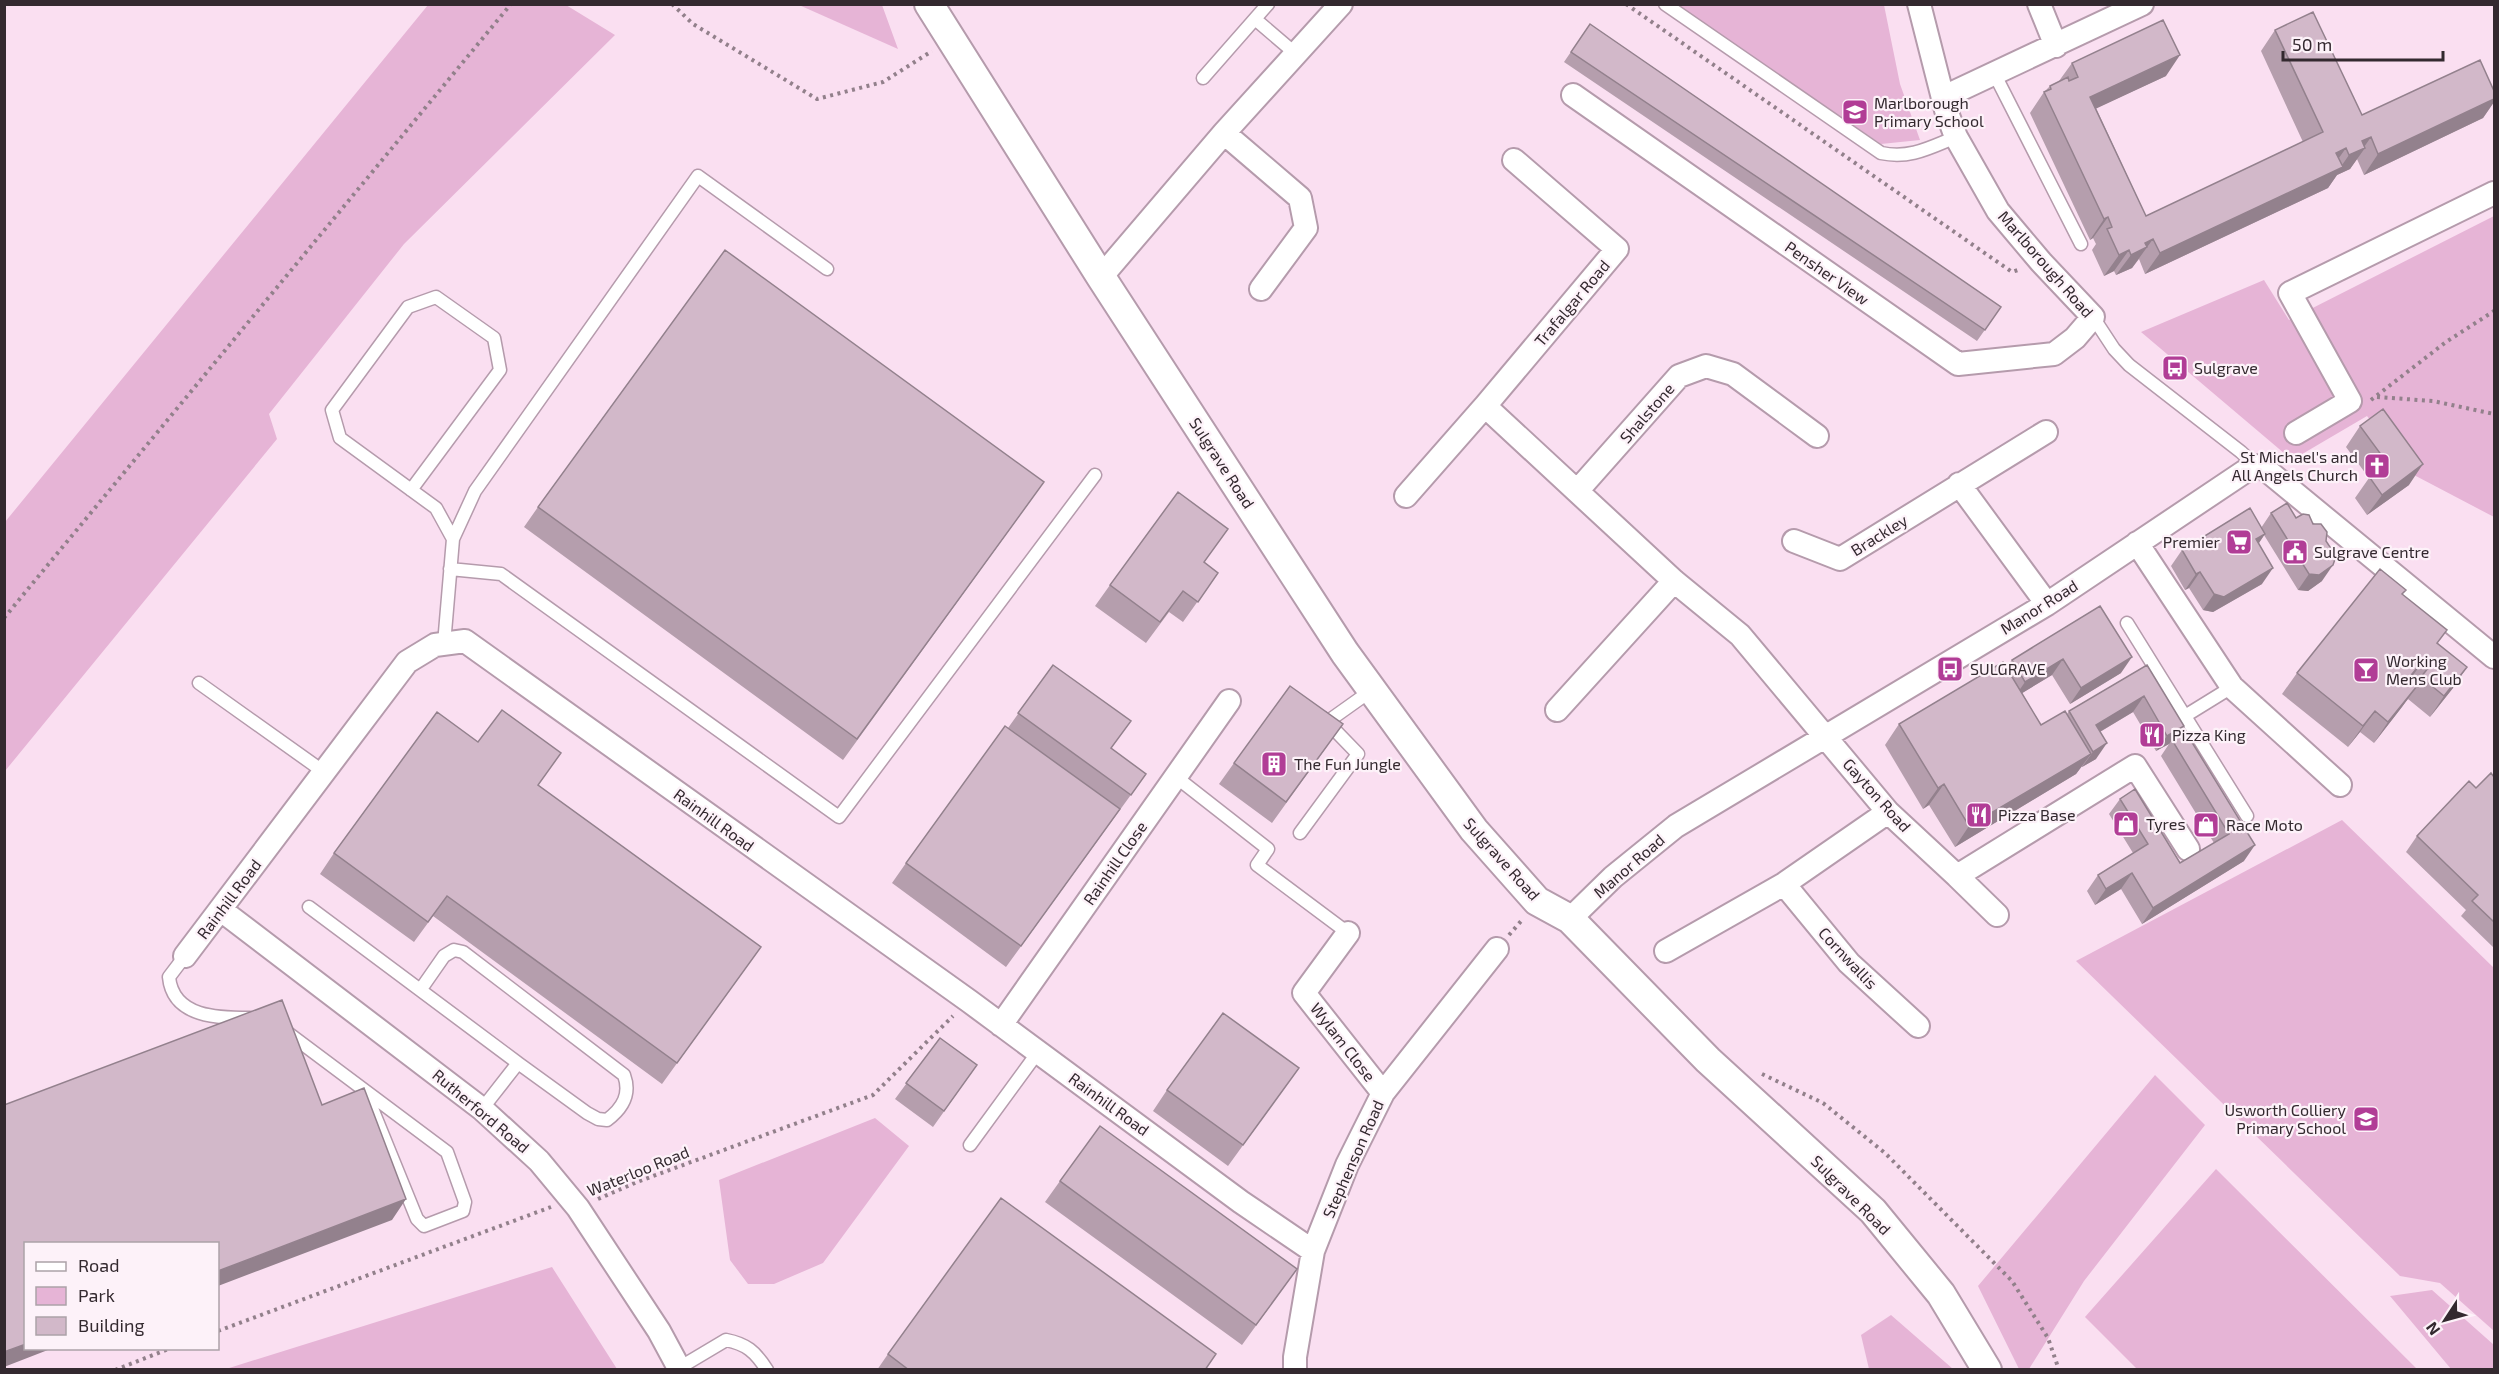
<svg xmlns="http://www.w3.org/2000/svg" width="2499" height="1374" font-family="'Exo 2',sans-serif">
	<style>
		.green { fill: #e6b4d6 }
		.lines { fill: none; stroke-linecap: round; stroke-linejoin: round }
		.service-casing { stroke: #b59bac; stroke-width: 15 }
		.minor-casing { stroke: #b59bac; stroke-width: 26 }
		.tertiary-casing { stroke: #b59bac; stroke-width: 32 }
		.path { stroke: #92808b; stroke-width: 4; stroke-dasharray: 3 4.5; stroke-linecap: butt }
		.service { stroke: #fff; stroke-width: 12 }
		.minor { stroke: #fff; stroke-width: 22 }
		.tertiary { stroke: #fff; stroke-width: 28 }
		.wall { fill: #b59ead; fill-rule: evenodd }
		.shaded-wall { fill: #93818d }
		.building { fill: #d2b8c9; stroke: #93818d; stroke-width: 1.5 }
		.labels { text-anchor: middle; stroke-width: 4.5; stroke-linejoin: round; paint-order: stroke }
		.poi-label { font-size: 16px; fill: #33292f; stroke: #fdf2f9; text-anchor: start }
		.street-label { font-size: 16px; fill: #33292f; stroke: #fdf2f9 }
	</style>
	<rect width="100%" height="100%" fill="#fadff1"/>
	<!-- green -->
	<path class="green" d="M428,5H566L615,35L404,244L269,414L277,439L5,771V522Z
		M799,5H882L898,49Z
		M1677,5H1884L1900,84L1920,140L1881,144Z
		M2494,216V517L2414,475L2367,416L2292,460L2141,332L2264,280L2289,320Z
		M2342,820L2494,968V1331L2440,1283L2400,1276L2076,961Z
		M2155,1075L2205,1125L2084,1281L2029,1369H2019L1978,1286Z
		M875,1118L909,1146L823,1263L774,1284H748L730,1260L719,1180Z
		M2216,1169L2417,1369H2137L2085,1317Z
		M552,1267L617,1369H226Z
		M2432,1290L2494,1345V1369H2451L2390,1296Z
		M1891,1315L1953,1369H1869L1861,1335Z"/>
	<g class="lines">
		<defs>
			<path id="service" d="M1665,4L1881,153C1910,159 1929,148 1956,137
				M1255,19L1296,54
				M1995,75L2081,244
				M1203,78L1268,4
				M2093,317L2114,349L2129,365L2241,452L2256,466
				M411,490L500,370L494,338L436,297L408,307L332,410L340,438L436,508L453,539
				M450,569L501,574L839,817L1095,475
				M2127,623L2247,816
				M444,644L453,539L475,491L698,176L827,269
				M199,683L324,772
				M2185,716L2232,687
				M1323,718L1327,722L1372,690
				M1176,777L1268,849L1257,865L1348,933
				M1300,833L1358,754L1327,722
				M309,907L518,1063
				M185,956L169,977C173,1018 219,1018 250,1018
				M421,989L444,956L454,950L463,952L624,1075C631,1094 623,1108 607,1120L598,1119L587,1113L518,1063L482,1109
				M284,1030L447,1152L465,1202L463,1211L424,1226L417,1219L369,1101
				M970,1145L1038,1052
				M679,1368L726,1340C746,1344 755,1351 767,1370"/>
			<path id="minor" d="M2039,4L2056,46
				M1573,95L1958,364L2054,354L2075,338L2093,317L2041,262L1998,211L1956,137L1946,110L1919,4
				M1944,97L2142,4
				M1224,133L1300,198L1306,228L1261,289
				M1514,160L1617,249L1485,406L1674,581L1740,635L1888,812L1957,876L1997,915
				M1101,277L1224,133L1341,4
				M2296,433L2350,401L2290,293L2494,193
				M1959,484L2047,604
				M1578,490L1679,376L1706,366L1733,374L1817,436
				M1406,496L1485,406
				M1794,541L1840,559L2046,432
				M2137,543L2232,687L2340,785
				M1557,710L1674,581
				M1957,876L2135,766L2188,849
				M1784,884L1849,963L1918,1026
				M221,910L482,1109L539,1161L578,1208L659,1331L680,1370
				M1570,919L1613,877L1676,826L2047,604L2244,472L2256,466L2264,468L2494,657
				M1348,933L1304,993L1383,1093
				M1666,951L1784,884L1888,812
				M185,956L407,662L435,645L465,641L969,1001L1241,1202L1313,1251
				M1001,1025L1229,701
				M1295,1370V1357L1313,1251L1347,1165L1383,1093L1497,949"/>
			<path id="tertiary" d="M929,4L1101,277L1345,653L1474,830L1537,901L1570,919L1708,1060L1873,1211L1941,1294L1987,1370"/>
		</defs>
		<!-- service casing -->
		<use href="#service" class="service-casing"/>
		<!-- minor casing -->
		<use href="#minor" class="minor-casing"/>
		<!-- tertiary casing -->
		<use href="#tertiary" class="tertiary-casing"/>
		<!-- path -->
		<path class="path" d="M672,4L693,24L817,99L883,82L932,51
			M1626,4L2012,272L2021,269
			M2377,397L2433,401L2494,414
			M2371,400L2446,342L2494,311
			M4,618L511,4
			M1509,935L1522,920
			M1762,1074L1823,1103L1885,1153L2012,1281L2048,1338L2059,1370
			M598,1199L637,1182L873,1095L953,1016
			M218,1331L551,1207
			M115,1370L171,1348"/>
		<!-- service -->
		<use href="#service" class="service"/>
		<!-- minor -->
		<use href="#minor" class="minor"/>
		<!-- tertiary -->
		<use href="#tertiary" class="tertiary"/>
	</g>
	<!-- wall -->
	<path class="wall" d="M1590,24L2001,307L1977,341L1564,62Z
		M2275,30L2362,115L2494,91V102L2483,118L2364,175L2357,159L2350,169L2337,175L2328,188L2145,274L2139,259L2132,268L2116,275L2114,271L2104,276L2092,250L2096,244L2093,238L2090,240L2030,113L2044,92L2050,86L2059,81L2072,63L2166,76L2096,108L2146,216L2303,142L2261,51Z
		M2360,426L2409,485L2367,515L2355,498L2369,478L2346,447Z
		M1044,482L843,760L524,527L538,507Z
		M2271,513L2322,581L2308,591L2298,590L2264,535L2259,543L2262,584L2213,612L2203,610L2189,588L2185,590L2171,566L2182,550L2261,528Z
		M1204,563L1218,573L1183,622L1169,612L1146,643L1095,606L1110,585Z
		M2403,595L2438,643L2453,688L2430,717L2408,699L2374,743L2360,732L2348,747L2282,694L2297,673ZM2411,678L2417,682L2415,685L2409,680Z
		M2100,606L2121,673L2070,704L2052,675L2022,693L2041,725L2067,714L2069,711L2147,665L2184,726L2175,738L2244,861L2142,924L2121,889L2095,905L2087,891L2098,875L2133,853L2109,814L2120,799L2180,863L2214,843L2161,756L2169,744L2156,751L2133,712L2100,732L2096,759L2082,767V766L2076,774L1955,847L1929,805L1923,809L1885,745L1899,724L2006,667L2012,660Z
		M1053,665L1111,749L1146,774L1006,967L892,883L906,863L1008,728Z
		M1328,745L1272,823L1219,784L1234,763Z
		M2494,777V948L2461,916L2466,910L2406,852L2417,836L2476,788Z
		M538,785L761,947L662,1084L433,916L414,942L320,874L334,853Z
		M940,1038L977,1065L933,1127L895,1099Z
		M1299,1068L1228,1166L1153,1111L1167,1090Z
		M1060,1181L1297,1269L1242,1345L1045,1202Z
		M888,1354L1205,1370H877Z"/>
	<!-- shaded-wall -->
	<path class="shaded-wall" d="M2180,55L2166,76L2076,118L2090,97Z
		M2494,99V102L2483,118L2364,175L2378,154Z
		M2371,137L2362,150L2365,148L2350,169L2337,175L2328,188L2145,274L2160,253L2340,168L2349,155L2362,141Z
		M2346,148L2331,169L2336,153Z
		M2108,217L2093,238L2090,240L2104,219Z
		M2153,239L2132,268L2116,275L2131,255L2145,243Z
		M2129,250L2114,271L2104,276L2119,255Z
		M2423,464L2409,485L2367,515L2382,495Z
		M2265,534L2254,550L2256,539Z
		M2333,565L2322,581L2308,591L2298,590L2309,574Z
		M2273,568L2262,584L2213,612L2203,610L2214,594Z
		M2200,572L2189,588L2185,590L2196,574Z
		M2132,657L2121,673L2070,704L2081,688Z
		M2426,657L2411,678L2394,700L2408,679Z
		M2063,659L2052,675L2014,698L2025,682Z
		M2467,667L2453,688L2430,717L2444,696Z
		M2417,686L2402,707L2374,743L2388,722Z
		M2144,696L2133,712L2086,740L2096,725Z
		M2375,711L2360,732L2348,747L2363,726Z
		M2184,726L2173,741L2172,740L2169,744L2156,751L2167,736Z
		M2107,743L2096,759L2082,767L2093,752Z
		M2091,754L2076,774L1955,847L1969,826Z
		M1944,784L1929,805L1923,809L1938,788Z
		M2255,845L2244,861L2142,924L2153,908Z
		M2132,873L2121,889L2095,905L2106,889Z
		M406,1199L392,1220L218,1286V1271Z
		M26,1344V1348H53L4,1367V1352Z"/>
	<!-- building -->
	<path class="building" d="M2313,12L2362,115L2480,60L2494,91V99L2378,154L2371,137L2362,141L2365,148L2349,155L2346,148L2336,153L2343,167L2160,253L2153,239L2145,243L2147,247L2131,255L2129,250L2119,255L2107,229L2112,227L2108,217L2104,219L2044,92L2051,89L2050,86L2068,77L2069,81L2078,77L2072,63L2163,20L2180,55L2090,97L2146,216L2323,132L2275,30Z
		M1590,24L2001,307L1985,330L1571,52Z
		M725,250L1044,482L857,739L538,507Z
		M2383,409L2423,464L2382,495L2370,478L2388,464L2360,426Z
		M1178,492L1228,529L1204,562L1218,573L1198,602L1183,591L1160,622L1110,585Z
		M2287,503L2296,518L2303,514L2309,515L2313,524H2321L2327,532L2326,541L2336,556L2333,565L2319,575L2309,574L2271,513Z
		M2250,508L2265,534L2256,539L2273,568L2224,597L2214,594L2200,572L2196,574L2182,550Z
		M2380,569L2406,590L2402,594L2447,630L2437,643L2467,667L2444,696L2421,677L2433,662L2426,657L2408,679L2417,686L2388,722L2375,711L2363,726L2297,673Z
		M2100,606L2132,657L2081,688L2063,659L2025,682L2012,660Z
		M2003,662L2041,725L2065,711L2091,754L1969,826L1944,784L1938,788L1899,724Z
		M1053,665L1131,721L1111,748L1146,774L1131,795L1018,713Z
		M2147,665L2184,726L2167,736L2144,696L2096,725L2107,743L2093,752L2069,711Z
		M1290,686L1343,724L1286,802L1234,763Z
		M502,710L561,753L538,785L761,947L677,1063L447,896L428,922L334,853L437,712L478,742Z
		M1005,726L1120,809L1021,946L906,863Z
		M2185,731L2255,845L2153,908L2132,873L2106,889L2098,875L2148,844L2120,799L2135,789L2180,863L2229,834L2172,740Z
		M2491,773L2494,777V922L2472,901L2478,895L2417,836L2469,781L2476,788Z
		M282,1000L322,1105L364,1088L406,1199L218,1271V1244H26V1344L4,1352V1105Z
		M1223,1013L1299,1068L1243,1145L1167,1090Z
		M940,1038L977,1065L944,1111L906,1083Z
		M1100,1126L1297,1269L1256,1325L1060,1181Z
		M1001,1198L1216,1354L1205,1370H909L888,1354Z"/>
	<!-- icons -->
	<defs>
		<symbol id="school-square" viewBox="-11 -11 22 22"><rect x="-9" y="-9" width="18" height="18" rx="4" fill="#b13d96" stroke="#fdf2f9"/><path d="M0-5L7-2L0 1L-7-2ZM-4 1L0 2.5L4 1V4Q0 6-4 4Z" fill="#fff"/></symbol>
		<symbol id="bus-square" viewBox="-11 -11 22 22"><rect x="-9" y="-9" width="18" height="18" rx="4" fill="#b13d96" stroke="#fdf2f9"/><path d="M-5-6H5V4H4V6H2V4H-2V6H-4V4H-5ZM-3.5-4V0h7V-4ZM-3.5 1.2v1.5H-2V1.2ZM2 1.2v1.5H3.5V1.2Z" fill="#fff"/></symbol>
		<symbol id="church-square" viewBox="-11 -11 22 22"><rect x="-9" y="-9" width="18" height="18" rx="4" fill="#b13d96" stroke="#fdf2f9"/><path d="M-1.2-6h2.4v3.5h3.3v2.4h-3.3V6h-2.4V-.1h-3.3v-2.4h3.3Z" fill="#fff"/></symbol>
		<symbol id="supermarket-square" viewBox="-11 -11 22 22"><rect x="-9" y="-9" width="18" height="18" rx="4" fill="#b13d96" stroke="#fdf2f9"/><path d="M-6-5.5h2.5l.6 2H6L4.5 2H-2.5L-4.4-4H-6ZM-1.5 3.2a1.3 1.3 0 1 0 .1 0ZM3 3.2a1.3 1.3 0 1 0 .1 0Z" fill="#fff"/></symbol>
		<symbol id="civic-square" viewBox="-11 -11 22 22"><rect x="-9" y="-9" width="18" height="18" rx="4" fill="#b13d96" stroke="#fdf2f9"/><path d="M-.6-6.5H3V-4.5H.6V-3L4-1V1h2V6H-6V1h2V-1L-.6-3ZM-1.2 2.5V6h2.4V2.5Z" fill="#fff"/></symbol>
		<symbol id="bar-square" viewBox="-11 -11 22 22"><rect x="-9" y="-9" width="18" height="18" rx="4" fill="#b13d96" stroke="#fdf2f9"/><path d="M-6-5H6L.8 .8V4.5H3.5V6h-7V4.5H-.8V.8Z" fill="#fff"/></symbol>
		<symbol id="restaurant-square" viewBox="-11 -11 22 22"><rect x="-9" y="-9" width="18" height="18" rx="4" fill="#b13d96" stroke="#fdf2f9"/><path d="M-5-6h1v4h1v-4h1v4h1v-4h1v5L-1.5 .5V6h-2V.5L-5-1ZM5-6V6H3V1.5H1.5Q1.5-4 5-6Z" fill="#fff"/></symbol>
		<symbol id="building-square" viewBox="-11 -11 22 22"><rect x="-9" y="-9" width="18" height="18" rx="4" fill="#b13d96" stroke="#fdf2f9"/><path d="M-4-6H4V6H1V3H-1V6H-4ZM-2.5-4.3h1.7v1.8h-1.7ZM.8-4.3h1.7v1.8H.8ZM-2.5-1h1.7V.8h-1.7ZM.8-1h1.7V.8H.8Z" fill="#fff"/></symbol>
		<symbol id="shop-square" viewBox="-11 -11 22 22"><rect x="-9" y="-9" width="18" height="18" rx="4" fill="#b13d96" stroke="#fdf2f9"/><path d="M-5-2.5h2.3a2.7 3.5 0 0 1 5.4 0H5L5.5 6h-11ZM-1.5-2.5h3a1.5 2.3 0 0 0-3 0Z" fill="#fff"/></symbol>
	</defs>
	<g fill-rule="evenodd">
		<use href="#school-square" x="1840" y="97" width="30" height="30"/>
		<use href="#bus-square" x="2160" y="353" width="30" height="30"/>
		<use href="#church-square" x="2362" y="451" width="30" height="30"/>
		<use href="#supermarket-square" x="2224" y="527" width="30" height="30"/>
		<use href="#civic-square" x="2280" y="537" width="30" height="30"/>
		<use href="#bus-square" x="1935" y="654" width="30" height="30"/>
		<use href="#bar-square" x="2351" y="655" width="30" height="30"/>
		<use href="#restaurant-square" x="2137" y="720" width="30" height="30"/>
		<use href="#building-square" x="1259" y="749" width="30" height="30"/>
		<use href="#restaurant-square" x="1964" y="800" width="30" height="30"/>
		<use href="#shop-square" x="2111" y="809" width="30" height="30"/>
		<use href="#shop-square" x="2191" y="810" width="30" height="30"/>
		<use href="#school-square" x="2351" y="1104" width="30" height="30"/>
	</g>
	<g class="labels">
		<!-- poi labels -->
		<g class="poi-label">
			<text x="1874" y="109">Marlborough<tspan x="1874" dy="18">Primary School</tspan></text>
			<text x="2194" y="374">Sulgrave</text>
			<text x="2358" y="463" text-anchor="end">St Michael's and<tspan x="2358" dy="18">All Angels Church</tspan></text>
			<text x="2220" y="548" text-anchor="end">Premier</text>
			<text x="2314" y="558">Sulgrave Centre</text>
			<text x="2386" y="667">Working<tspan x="2386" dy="18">Mens Club</tspan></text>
			<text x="1970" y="675">SULGRAVE</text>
			<text x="2172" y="741">Pizza King</text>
			<text x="1294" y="770">The Fun Jungle</text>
			<text x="1998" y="821">Pizza Base</text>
			<text x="2146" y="830">Tyres</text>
			<text x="2226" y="831">Race Moto</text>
			<text x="2346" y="1116" text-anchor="end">Usworth Colliery<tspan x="2346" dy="18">Primary School</tspan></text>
		</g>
		<!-- street labels -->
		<g class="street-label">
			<text transform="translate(2046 264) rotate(49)" y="6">Marlborough Road</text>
			<text transform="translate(1827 273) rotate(35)" y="6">Pensher View</text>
			<text transform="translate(1572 303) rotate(-50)" y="6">Trafalgar Road</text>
			<text transform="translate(1647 413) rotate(-49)" y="6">Shalstone</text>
			<text transform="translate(1222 463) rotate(57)" y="6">Sulgrave Road</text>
			<text transform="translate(1879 535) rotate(-32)" y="6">Brackley</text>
			<text transform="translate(2039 607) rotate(-32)" y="6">Manor Road</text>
			<text transform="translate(1877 795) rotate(48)" y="6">Gayton Road</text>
			<text transform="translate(714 820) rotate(36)" y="6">Rainhill Road</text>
			<text transform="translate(1502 859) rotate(48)" y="6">Sulgrave Road</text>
			<text transform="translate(1115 863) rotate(-55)" y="6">Rainhill Close</text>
			<text transform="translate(1629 866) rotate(-41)" y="6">Manor Road</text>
			<text transform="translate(229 899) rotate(-53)" y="6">Rainhill Road</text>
			<text transform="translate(1848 958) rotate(47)" y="6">Cornwallis</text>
			<text transform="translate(1343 1042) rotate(52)" y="6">Wylam Close</text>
			<text transform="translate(1109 1104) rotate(36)" y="6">Rainhill Road</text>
			<text transform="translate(481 1111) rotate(40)" y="6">Rutherford Road</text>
			<text transform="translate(1353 1159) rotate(-66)" y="6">Stephenson Road</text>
			<text transform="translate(638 1171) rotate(-22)" y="6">Waterloo Road</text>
			<text transform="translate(1851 1195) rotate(45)" y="6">Sulgrave Road</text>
		</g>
	</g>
	<!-- border -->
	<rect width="2499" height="1374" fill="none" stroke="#33292f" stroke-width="12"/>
	<!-- legend -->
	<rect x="24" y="1242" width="195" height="108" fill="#fdf2f9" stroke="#aca2a8" stroke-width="1.5"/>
	<rect x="36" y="1262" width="30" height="9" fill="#ffffff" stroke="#aca2a8" stroke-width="1.5"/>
	<text x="78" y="1272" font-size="18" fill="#33292f">Road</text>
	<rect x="36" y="1287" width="30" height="18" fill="#e6b4d6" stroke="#aca2a8" stroke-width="1.5"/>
	<text x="78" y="1302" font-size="18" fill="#33292f">Park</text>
	<rect x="36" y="1317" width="30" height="18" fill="#d2b8c9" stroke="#aca2a8" stroke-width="1.5"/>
	<text x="78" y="1332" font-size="18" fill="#33292f">Building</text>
	<!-- north arrow -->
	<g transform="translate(2445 1320) rotate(234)" stroke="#fdf2f9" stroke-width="4.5" paint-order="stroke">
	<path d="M0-4.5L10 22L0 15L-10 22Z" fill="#33292f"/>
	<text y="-9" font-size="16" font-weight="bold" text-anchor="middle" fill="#33292f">N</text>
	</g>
	<!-- scale -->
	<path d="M2283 51v9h160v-9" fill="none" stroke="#33292f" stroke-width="3"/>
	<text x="2292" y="51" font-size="18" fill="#33292f" stroke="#fdf2f9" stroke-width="4.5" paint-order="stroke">50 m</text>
</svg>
